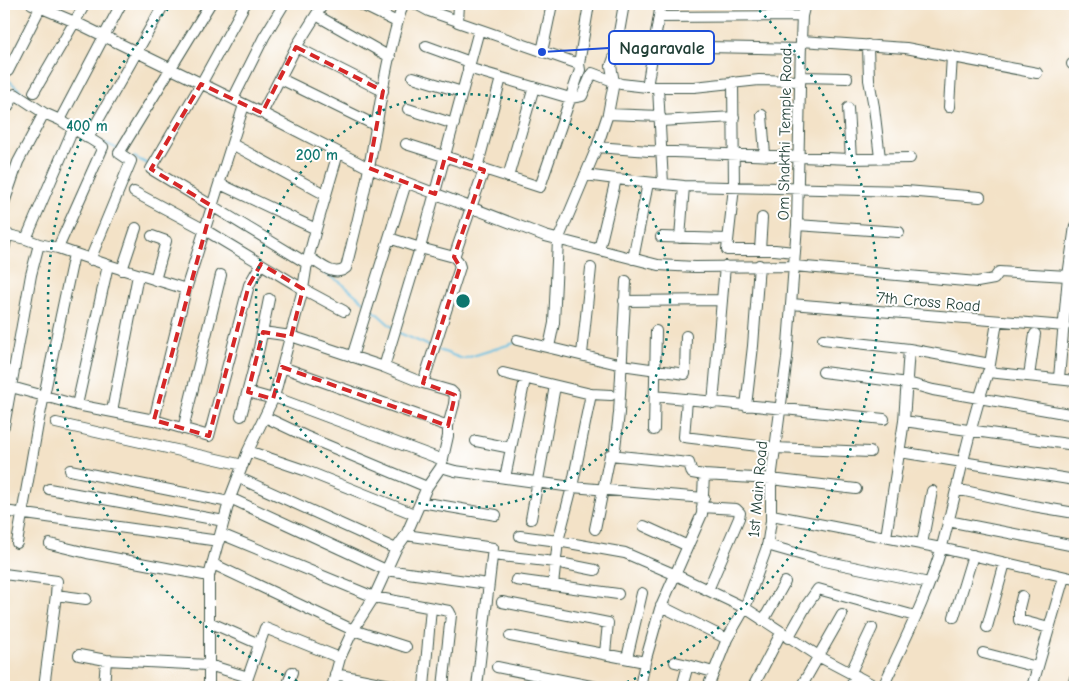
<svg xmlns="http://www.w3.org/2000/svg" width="1079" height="691" font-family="'Comic Neue',sans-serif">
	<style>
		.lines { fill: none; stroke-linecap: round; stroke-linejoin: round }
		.stream { stroke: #64bee1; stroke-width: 2 }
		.minor-casing { stroke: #3f564a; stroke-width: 12 }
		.minor { stroke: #fff; stroke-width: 10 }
		.marked { fill: none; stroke: #d62828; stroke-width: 4; stroke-dasharray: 10 6; stroke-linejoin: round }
		.ring { fill: none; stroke: #0f766e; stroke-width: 2.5; stroke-dasharray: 2.5 5 }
		.labels { text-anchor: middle; stroke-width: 4; stroke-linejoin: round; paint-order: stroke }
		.street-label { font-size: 16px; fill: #1f3d34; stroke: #fff }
		.centre { fill: #0f766e; stroke: #fff; stroke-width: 2.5 }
		.ring-label { font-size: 15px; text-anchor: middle; font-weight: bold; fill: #0f766e; stroke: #fff; stroke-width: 4; stroke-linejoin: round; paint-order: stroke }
		.leader { fill: none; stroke: #1d4ed8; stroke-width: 2 }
		.callout-dot { fill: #1d4ed8; stroke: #fff; stroke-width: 2 }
		.callout { fill: #fff; stroke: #1d4ed8; stroke-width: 2 }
		.callout-label { font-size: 18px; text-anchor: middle; font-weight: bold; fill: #1f3d34 }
	</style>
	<rect width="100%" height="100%" fill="#fff"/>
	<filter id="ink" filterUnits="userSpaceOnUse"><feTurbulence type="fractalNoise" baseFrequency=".02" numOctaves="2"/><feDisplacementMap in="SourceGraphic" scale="10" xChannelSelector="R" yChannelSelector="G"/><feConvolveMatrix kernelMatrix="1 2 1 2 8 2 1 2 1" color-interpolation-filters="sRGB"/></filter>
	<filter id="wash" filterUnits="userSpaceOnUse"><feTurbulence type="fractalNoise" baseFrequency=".0096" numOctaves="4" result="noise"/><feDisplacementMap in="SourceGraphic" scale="20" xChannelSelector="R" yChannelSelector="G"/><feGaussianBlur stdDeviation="1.12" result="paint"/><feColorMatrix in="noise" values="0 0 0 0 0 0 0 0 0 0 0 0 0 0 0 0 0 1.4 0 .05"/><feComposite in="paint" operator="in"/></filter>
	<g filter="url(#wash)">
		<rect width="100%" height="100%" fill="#f3e2c7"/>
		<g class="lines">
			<!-- stream -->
			<path class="stream" d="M4,76L24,94
				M105,143L118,149
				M134,157L150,165
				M324,273L340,282L364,302
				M372,309L392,327
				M397,332L432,347
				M439,350L463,359L514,343"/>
		</g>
	</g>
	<g filter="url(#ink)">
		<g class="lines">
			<defs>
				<path id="minor" d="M32,4L75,22L262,113L369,168L545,236L658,265L695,267L794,266L977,282L994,279L999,272L1068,276
					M245,4L201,84L151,169L308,264
					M360,4L397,22
					M416,4L429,11L458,21
					M459,4L458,22L579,64L589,4
					M624,4L615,55L611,66L614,82L608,114L660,116
					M4,7L5,4
					M316,15L390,57
					M659,17L802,16
					M801,41L906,48L1037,73
					M868,45L869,80L874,107L880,158
					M426,46L470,62
					M654,46L801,49
					M296,47L383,91
					M542,52L552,4
					M1072,64H1075
					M468,68L570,98L582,96L592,73L621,84L647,87H694L759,80L800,81
					M8,71L42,4
					M413,77L462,92
					M800,77L847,78
					M281,79L375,125
					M733,82L734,187L727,250H775L794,252
					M647,87L661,4
					M658,87L663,184
					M34,92L85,4
					M233,99L264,37L284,4
					M949,107L952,56
					M7,108L15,94L44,113
					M848,108L851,159
					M408,109L454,124
					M262,113L296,47L323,4
					M762,115L765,155
					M60,120L103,147L58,248L108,265L77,405
					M660,121L734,117
					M88,138L164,4
					M232,144L326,195
					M406,144L540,187L580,70L579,64
					M597,147L608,114
					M477,168L501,78
					M585,175L616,179
					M508,177L534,87
					M220,184L316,229
					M134,192L205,230L303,289L344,311
					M4,203L18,162L44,113L60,120L121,4
					M797,225L899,232
					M4,234L26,239
					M152,236L166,241L155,280
					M661,237L728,239
					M389,238L420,248L454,257
					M680,238L684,186
					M58,248L39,244L26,239L71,134L76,130
					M4,249L7,235
					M599,250L616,179L684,186L906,191L980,197
					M760,250L762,218
					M309,257C320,264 334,278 346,268C354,235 363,201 369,168C379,113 386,57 403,4
					M633,259L648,183
					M90,260L131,161L119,153L210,4
					M108,265L186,289
					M122,270L136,228
					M624,301L722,300
					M791,304L1065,326
					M263,332L291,336L384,367L423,383L451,391L455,395L454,404L448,426V436L441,467L427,487L406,535L396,549L374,597L353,630L340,658L332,687
					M823,339L909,349L990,364
					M517,340L622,365L685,374L686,336
					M549,347L554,323L558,240L597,147L649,151L851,159L910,158
					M582,354L591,268
					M352,357L406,183
					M282,367L448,426
					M384,367L420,248L479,30
					M989,370L997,322
					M823,372L908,383L933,390L1075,415
					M503,373L591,394L611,395
					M1029,376L1035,334
					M1059,378L1068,276L1075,226
					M423,383L460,267L458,261L454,257L484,170
					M4,385L77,405L154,420L209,436L249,285L261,264
					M248,392L273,399
					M655,396L884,419
					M274,397L443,460
					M687,400L684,437L775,448L870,452
					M713,403L725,266
					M746,406L753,346L759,265
					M112,411L138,275
					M241,416L259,348L269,299
					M265,417L305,436L427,487
					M154,420L186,289L244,105
					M904,421L1075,445
					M56,423L243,465
					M4,426L31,275L39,244
					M183,429L221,275
					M654,430L656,331
					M476,441L511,448
					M615,448L619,413L626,281
					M248,451L304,470L414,514
					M900,452L1075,480
					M441,467L455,471L572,487L704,498
					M70,470L229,502
					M239,478L396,549
					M505,478L525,379
					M49,489L224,521
					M956,489L1033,506L1075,513
					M230,498L386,570L488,584
					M421,502L496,515
					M702,507L736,509L740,513L739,518L708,590
					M4,511L219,541
					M772,515L941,548L1075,579
					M531,519L555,386
					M948,521L1075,546
					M644,526L688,546
					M595,529L610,455L689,463L692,473L704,475
					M221,534L374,597L449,611L451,615L443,687
					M406,535L493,548L477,687
					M520,536L558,541L625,553L676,575L745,608L820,657L877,687
					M886,537L904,421L909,349
					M17,543L38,424L74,254
					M50,544L87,553L209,576
					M922,544L932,491
					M767,545L820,560L929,583
					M493,555L555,562L595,570
					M213,564L353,630L406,647
					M4,574L57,581L56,595L86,599
					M516,580L618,594
					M553,585L558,541L572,487L591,394
					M1022,596L1019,608V620L1049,628
					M502,602L608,623L605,653
					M661,606L727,639
					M954,617L973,555
					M763,621L785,582
					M209,622L259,644
					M987,627L1005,563
					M510,636L645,662
					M788,638L806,606L818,589L915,616
					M983,653L1037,667
					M79,655L106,660L209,665L248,677L265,628L340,658
					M627,658L642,593
					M675,662L688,665
					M497,667L596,687
					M851,672L872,628
					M335,674L395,686
					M44,687L56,595
					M104,687L106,660
					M209,687V576L230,498L248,451L274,397L303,289L307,263L316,229L338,153
					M245,687L248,677
					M287,687L292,672
					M424,687L431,608
					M640,687L645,662L660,609L702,514L704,475L771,479L856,489
					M682,687L688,665L713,672
					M708,687L727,639L745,608L767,547L771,521V479L787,358L797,225L801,41L802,16L805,4
					M753,687L781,633
					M801,687L842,615
					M850,687L857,676
					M883,687C904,641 928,595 942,546C958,488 968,429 988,372L1075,381
					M1032,687L1064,577
					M1073,687L1075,678"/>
			</defs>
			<!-- minor casing -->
			<use href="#minor" class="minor-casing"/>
			<!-- minor -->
			<use href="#minor" class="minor"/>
		</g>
	</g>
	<!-- marked area -->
	<path class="marked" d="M296,47L383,91L369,168L435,194L445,157L484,170L454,257L460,267L423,383L455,395L448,426L282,367L273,399L248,392L263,332L291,337L303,289L261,264L249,285L209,436L154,420L212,206L151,169L201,84L262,113Z"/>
	<!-- distance rings -->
	<g class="ring">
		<circle cx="463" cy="301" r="207"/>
		<path d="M311 687A415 415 0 0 1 172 5M754 5A415 415 0 0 1 615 687"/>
	</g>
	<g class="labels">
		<!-- street labels -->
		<g class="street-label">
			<text transform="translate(784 134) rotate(-89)" y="6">Om Shakthi Temple Road</text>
			<text transform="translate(929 301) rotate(5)" y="6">7th Cross Road</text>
			<text transform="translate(757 489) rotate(-85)" y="6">1st Main Road</text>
		</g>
	</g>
	<circle cx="463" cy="301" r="8" class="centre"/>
	<g class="ring-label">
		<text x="87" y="131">400 m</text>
		<text x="317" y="160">200 m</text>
	</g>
	<!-- callouts -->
	<path class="leader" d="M542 52L609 48"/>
	<circle class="callout-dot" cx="542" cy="52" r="5"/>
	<rect class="callout" x="609" y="31" width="105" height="33" rx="5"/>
	<g class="callout-label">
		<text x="662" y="54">Nagaravale</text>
	</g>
	<!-- margin -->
	<rect width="1079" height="691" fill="none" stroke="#fff" stroke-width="20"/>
</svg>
